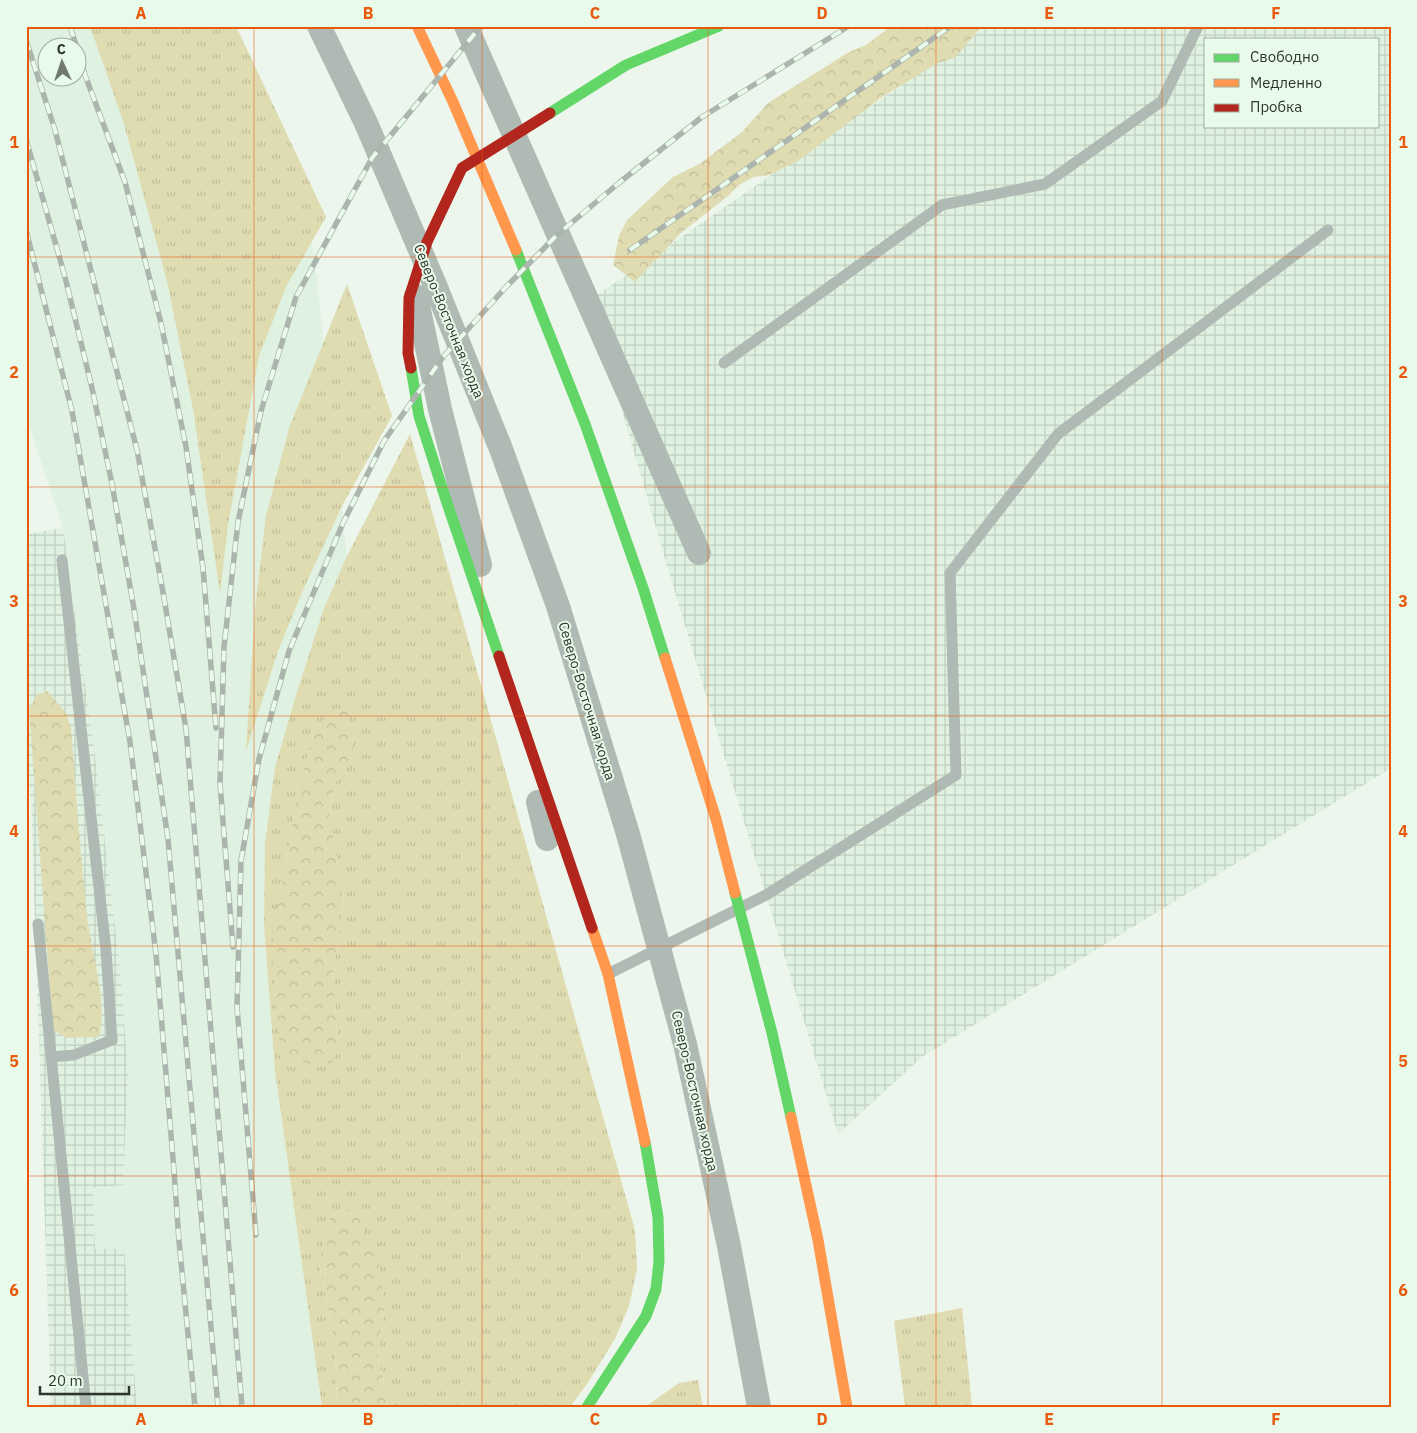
<svg xmlns="http://www.w3.org/2000/svg" width="1417" height="1433" font-family="'IBM Plex Sans',sans-serif">
	<style>
		.built { fill: #dff1e0; fill-rule: evenodd }
		.industrial { fill: url(#industrial-grid); fill-rule: evenodd }
		.grass { fill: url(#grass-tufts); fill-rule: evenodd }
		.forest { fill: url(#forest-crowns) }
		.lines { fill: none; stroke-linecap: round; stroke-linejoin: round }
		.lane { stroke: #afbab5; stroke-width: 11 }
		.street { stroke: #afbab5; stroke-width: 24 }
		.fast { stroke: #63d668; stroke-width: 11 }
		.slow { stroke: #ff974d; stroke-width: 11 }
		.jam { stroke: #b3261e; stroke-width: 11 }
		.rail-casing { stroke: #abb5ae; stroke-width: 5.5 }
		.rail { stroke: #e8fae9; stroke-width: 4; stroke-dasharray: 11; stroke-linecap: butt }
		.grid { fill: none; stroke: #e8590c; stroke-width: 1; stroke-opacity: 0.55 }
		.labels { text-anchor: middle; stroke-width: 4; stroke-linejoin: round; paint-order: stroke }
		.street-label { font-size: 14px; fill: #2f362f; stroke: #e8fae9 }
		.neatline { fill: none; stroke: #e8590c; stroke-width: 2 }
		.grid-label { font-size: 16px; text-anchor: middle; font-weight: bold; fill: #e8590c }
	</style>
	<defs>
		<pattern id="industrial-grid" width="8" height="8" patternUnits="userSpaceOnUse" patternTransform="scale(1.25)"><rect width="8" height="8" fill="#dff1e0"/><path d="M0 4h8M4 0v8" fill="none" stroke="#c0cfc0"/></pattern>
		<pattern id="grass-tufts" width="24" height="20" patternUnits="userSpaceOnUse" patternTransform="scale(1.25)"><rect width="24" height="20" fill="#dfdcb2"/><path d="M3 7l-1-3M5 7V3M7 7l1-3M15 17l-1-3M17 17v-4M19 17l1-3" fill="none" stroke="#c0bd99"/></pattern>
		<pattern id="forest-crowns" width="20" height="18" patternUnits="userSpaceOnUse" patternTransform="scale(1.25)"><rect width="20" height="18" fill="#dfdcb2"/><path d="M2 6a3 3 0 1 1 6 0M12 15a3 3 0 1 1 6 0" fill="none" stroke="#c0bd99"/></pattern>
	</defs>
	<rect width="100%" height="100%" fill="#ecf6ec"/>
	<!-- built -->
	<path class="built" d="M26,26H127L308,222L315,262L347,556L324,608L296,695L275,767L265,844L264,925L275,1071L322,1407H137L124,1248L95,1250L93,1188L123,1185L128,1074L121,978L105,843L94,748L63,528L26,415ZM48,48H78V78H48Z"/>
	<!-- industrial -->
	<path class="industrial" d="M987,26H1391V768L922,1057L838,1134L665,559L590,300ZM1206,39H1378V126H1206Z
		M63,528L94,748L121,978L128,1074L123,1185L93,1188L95,1249L124,1248L137,1407H51L31,800L26,750V534Z"/>
	<!-- grass -->
	<path class="grass" d="M90,26H236L326,217L287,285L259,356L228,525L220,593L193,409L167,281L124,124Z
		M347,284L392,416L342,506L303,590L278,651L246,751L255,608L266,516L289,428Z
		M410,434L635,1230L637,1269L629,1306L615,1339L587,1384L570,1407H388L378,1353L385,1306L319,1263L335,1344L337,1407H322L275,1071L264,925L265,844L275,767L296,695L324,608L347,556ZM314,730L352,758L335,783L329,812L344,902L333,971L338,1048L286,864L297,794Z
		M962,1308L972,1407H905L894,1321Z
		M698,1380L703,1407H645L679,1383Z"/>
	<!-- forest -->
	<path class="forest" d="M891,26H982L955,58L938,63L882,97L798,161L769,175L754,177L739,185L728,196L681,233L635,282L613,265L619,236L627,220L673,177L701,163L742,132L768,103L849,52L866,45Z
		M47,691L66,713L71,728C76,790 80,853 87,915C91,952 108,1000 99,1037L67,1038L53,1030L29,709L37,695Z
		M335,708L348,713L353,744L352,758L335,783L329,812L344,902L333,971L338,1048L332,1062L318,1067L288,1058L280,1044L270,943L286,864L297,794L314,730Z
		M346,1209L359,1217L379,1260L385,1306L378,1353L388,1407H337L335,1344L319,1263L330,1219Z"/>
	<g class="lines">
		<!-- lane -->
		<path class="lane" d="M724,363L942,205L1045,184L1162,101L1198,26
			M38,924L86,1407
			M608,974L766,895L956,775L950,573L1058,434L1328,230
			M51,1057L74,1055L112,1040L106,950L62,560"/>
		<!-- street -->
		<path class="street" d="M319,26L366,123L435,285L501,449L558,606L628,834L685,1044L729,1246L759,1407
			M466,26L699,553
			M416,296L440,409L480,565
			M538,802L547,839"/>
		<!-- fast -->
		<path class="fast" d="M550,113L626,65L719,26
			M516,250L585,424L643,588L665,658
			M411,368L419,416L447,503L499,656
			M735,893L772,1033L791,1117
			M587,1407L646,1316L656,1289L659,1261L658,1217L645,1142"/>
		<!-- slow -->
		<path class="slow" d="M417,26L453,102L516,250
			M665,658L716,819L735,893
			M592,928L608,974L645,1142
			M791,1117L818,1240L847,1407"/>
		<!-- jam -->
		<path class="jam" d="M411,368L408,353L409,298L427,242L462,168L550,113
			M499,656L592,928"/>
		<defs>
			<path id="rail" d="M70,26L77,48
				M26,40L55,130L137,450L163,592L186,729L242,1407
				M78,49L85,75L125,182L161,323L186,447L203,568L216,728
				M26,139L65,277L92,388L112,484L134,609L168,839L218,1407
				M26,230L72,411L130,742L156,954L174,1171L179,1241L195,1407
				M630,250L951,26
				M233,947L220,783L224,647L238,522L261,411L296,297L372,158L481,26
				M256,1235L237,1007L241,861L259,759L289,651L343,523L384,441L443,357L506,287L557,235L620,182L702,117L849,26"/>
		</defs>
		<!-- rail casing -->
		<use href="#rail" class="rail-casing"/>
		<!-- rail -->
		<use href="#rail" class="rail"/>
	</g>
	<!-- grid -->
	<path class="grid" d="M254,26V1407M482,26V1407M708,26V1407M936,26V1407M1162,26V1407M26,257H1391M26,487H1391M26,716H1391M26,946H1391M26,1176H1391"/>
	<g class="labels">
		<!-- street labels -->
		<g class="street-label">
			<text transform="translate(449 321) rotate(68)" y="5">Северо-Восточная хорда</text>
			<text transform="translate(587 701) rotate(73)" y="5">Северо-Восточная хорда</text>
			<text transform="translate(695 1091) rotate(77)" y="5">Северо-Восточная хорда</text>
		</g>
	</g>
	<!-- border -->
	<rect width="1417" height="1433" fill="none" stroke="#e8fae9" stroke-width="55"/>
	<!-- legend -->
	<rect x="1204" y="38" width="175" height="90" fill="#e8fae9" stroke="#9eac9f"/>
	<rect x="1214" y="54" width="25" height="8" fill="#63d668" stroke="#9eac9f"/>
	<text x="1250" y="62" font-size="15" fill="#2f362f">Свободно</text>
	<rect x="1214" y="79" width="25" height="8" fill="#ff974d" stroke="#9eac9f"/>
	<text x="1250" y="88" font-size="15" fill="#2f362f">Медленно</text>
	<rect x="1214" y="104" width="25" height="8" fill="#b3261e" stroke="#9eac9f"/>
	<text x="1250" y="112" font-size="15" fill="#2f362f">Пробка</text>
	<!-- north arrow -->
	<g transform="translate(62 62) rotate(357)"><circle r="24" fill="#e8fae9" stroke="#9eac9f"/>
	<path d="M0-4L9 19L0 12L-9 19Z" fill="#717971"/>
	<text y="-8" font-size="14" font-weight="bold" text-anchor="middle" fill="#2f362f">С</text>
	</g>
	<!-- scale -->
	<path d="M40 1386v8h89v-8" fill="none" stroke="#2f362f" stroke-width="2.5"/>
	<text x="48" y="1386" font-size="15" fill="#2f362f" stroke="#e8fae9" stroke-width="4" paint-order="stroke">20 m</text>
	<rect x="28" y="28" width="1362" height="1378" class="neatline"/>
	<g class="grid-label">
		<text x="141" y="19">A</text>
		<text x="368" y="19">B</text>
		<text x="595" y="19">C</text>
		<text x="822" y="19">D</text>
		<text x="1049" y="19">E</text>
		<text x="1276" y="19">F</text>
		<text x="14" y="148">1</text>
		<text x="1403" y="148">1</text>
		<text x="14" y="378">2</text>
		<text x="1403" y="378">2</text>
		<text x="14" y="607">3</text>
		<text x="1403" y="607">3</text>
		<text x="14" y="837">4</text>
		<text x="1403" y="837">4</text>
		<text x="14" y="1067">5</text>
		<text x="1403" y="1067">5</text>
		<text x="14" y="1296">6</text>
		<text x="1403" y="1296">6</text>
		<text x="141" y="1425">A</text>
		<text x="368" y="1425">B</text>
		<text x="595" y="1425">C</text>
		<text x="822" y="1425">D</text>
		<text x="1049" y="1425">E</text>
		<text x="1276" y="1425">F</text>
	</g>
</svg>
